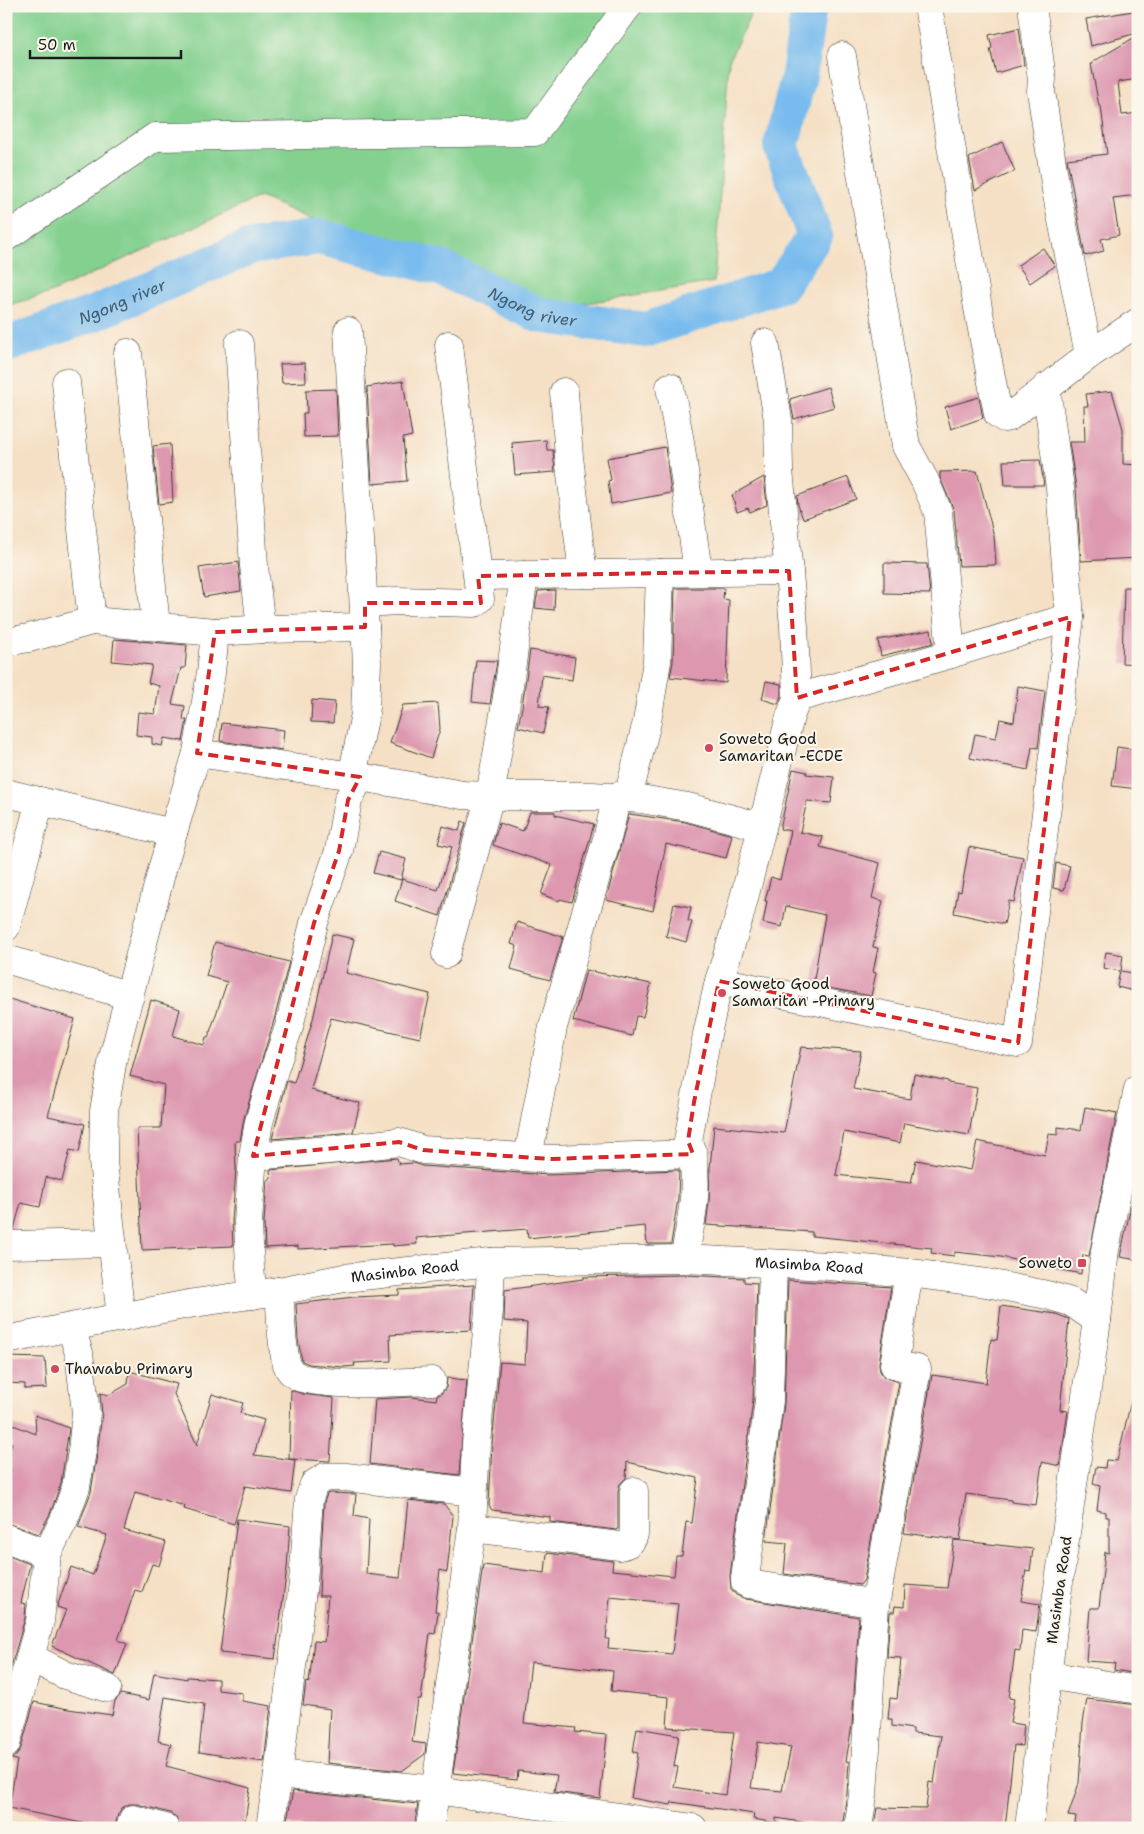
<svg xmlns="http://www.w3.org/2000/svg" width="1144" height="1834" font-family="'Shantell Sans',sans-serif">
	<style>
		.green { fill: #83d08f; stroke: #507656 }
		.lines { fill: none; stroke-linecap: round; stroke-linejoin: round }
		.river { stroke: #78bbee; stroke-width: 36 }
		.building { fill: #dd98b0; fill-rule: evenodd }
		.minor-casing { stroke: #3d3935; stroke-width: 29 }
		.minor { stroke: #fff; stroke-width: 28 }
		.marked { fill: none; stroke: #d62828; stroke-width: 4; stroke-dasharray: 10 6; stroke-linejoin: round }
		.poi-dot { fill: #d1495b; stroke: #fbf7ec; stroke-width: 2 }
		.labels { text-anchor: middle; stroke-width: 4; stroke-linejoin: round; paint-order: stroke }
		.poi-label { font-size: 15px; fill: #1c1c1c; stroke: #fbf7ec; text-anchor: start }
		.street-label { font-size: 15px; fill: #1c1c1c; stroke: #fbf7ec }
		.water-label { font-size: 16px; font-style: italic; fill: #415c70; stroke: #fbf7ec }
	</style>
	<rect width="100%" height="100%" fill="#fbf7ec"/>
	<filter id="ink" filterUnits="userSpaceOnUse"><feTurbulence type="fractalNoise" baseFrequency=".02" numOctaves="2"/><feDisplacementMap in="SourceGraphic" scale="10" xChannelSelector="R" yChannelSelector="G"/><feConvolveMatrix kernelMatrix="1 2 1 2 8 2 1 2 1" color-interpolation-filters="sRGB"/></filter>
	<filter id="wash" filterUnits="userSpaceOnUse"><feTurbulence type="fractalNoise" baseFrequency=".0096" numOctaves="4" result="noise"/><feDisplacementMap in="SourceGraphic" scale="20" xChannelSelector="R" yChannelSelector="G"/><feGaussianBlur stdDeviation="1.12" result="paint"/><feColorMatrix in="noise" values="0 0 0 0 0 0 0 0 0 0 0 0 0 0 0 0 0 1.4 0 .05"/><feComposite in="paint" operator="in"/></filter>
	<g filter="url(#wash)">
		<rect width="100%" height="100%" fill="#f5e0c5"/>
		<!-- green -->
		<path class="green" d="M6,6H755L729,60L714,282L526,313L260,197L50,293L6,306Z"/>
		<g class="lines">
			<!-- river -->
			<path class="river" id="s1" d="M6,345L95,313L250,247L319,237L441,268L539,315L645,330L781,285L815,236L781,146L799,75L809,6"/>
		</g>
		<g id="blocks">
			<!-- building -->
			<path class="building" d="M1133,11L1137,33L1091,46L1086,19Z
				M1019,28L1024,65L996,73L990,49L992,48L989,35Z
				M1135,37L1138,50V79L1118,82L1122,115L1138,113V195L1113,198L1119,235L1101,239L1104,251L1085,256L1067,159L1107,154L1101,106H1099L1091,64H1093V62Z
				M1002,142L1015,171L975,190L969,158Z
				M1043,248L1055,266L1030,283L1018,265Z
				M305,363L306,382L282,383L280,364Z
				M403,381L412,436L403,438L407,481L372,484L367,387Z
				M828,387L834,407L794,419L790,399Z
				M336,389L338,436L304,437L303,413H307L306,390Z
				M1112,391L1123,429V464L1138,465V558L1081,561L1076,487L1069,442H1085L1084,406H1088L1086,394Z
				M979,397L983,418L951,429L945,407Z
				M546,440L547,450H553L555,472L515,475L512,443Z
				M170,444L173,502L159,504L153,446Z
				M665,447L671,493L611,504L608,481L611,480L607,458Z
				M1040,460L1044,485H1005L1003,461Z
				M977,471L994,536L996,565L959,566L954,510L940,478V472Z
				M764,477L767,505L750,512L748,508L737,512L732,495Z
				M848,477L856,499L803,519L798,505L797,496Z
				M238,562L241,591L204,597L199,568Z
				M884,563L927,564L930,594L884,593Z
				M1124,587H1138V664L1122,663Z
				M675,588H724L723,599L729,600L726,683L670,677L673,662Z
				M555,590L554,610L535,608L538,591Z
				M931,630L933,643L881,656L878,640Z
				M114,639L187,645L185,668H181L172,704L185,706L183,720H187L183,741L164,738L162,746L152,744V737L136,735L138,712L155,714L159,686L148,683L152,665L112,661Z
				M530,650L575,657L572,680L542,675L539,706L549,707L543,733L518,727L522,707Z
				M476,660L497,661L490,704L472,702Z
				M766,681L781,684V696L778,704L762,699Z
				M1018,686L1045,691L1038,748L1032,747L1028,770L970,758L975,734L996,738L1000,719L1014,722Z
				M312,700L335,702L333,723L311,722Z
				M438,703L440,729L431,758L390,743L403,705Z
				M222,723L284,730L282,750L220,741Z
				M1117,747L1138,750V789L1112,786Z
				M793,769L807,772L806,774L834,777L831,803L807,801L800,832L823,837L820,847L880,863L872,898L883,901L873,947L878,948L873,972L876,973L871,996L813,985L825,915L786,906L782,927L763,923L767,901H765L771,877L780,880L791,831L780,829Z
				M530,812H555V815L594,824L572,902L560,899L559,901L541,894L552,865L493,845L499,823L523,831Z
				M629,814L685,822L732,835L726,858L666,844L653,911L606,900Z
				M462,821L466,823L440,916L395,901L402,879L438,890L452,847L438,844L443,826L459,831Z
				M969,847L1023,857L1014,902L1009,901L1004,924L954,913L958,891L961,892Z
				M379,852L406,859L401,880L373,873Z
				M1056,863L1070,866L1064,890L1053,888Z
				M674,904L691,907L688,921L692,922L686,942L666,936Z
				M517,922L563,937L550,980L511,969L517,946L511,944Z
				M332,934L354,939L346,973L430,994L420,1038L331,1018L311,1089L315,1090V1092L360,1103L353,1132L272,1139L287,1081L294,1083L313,1019Z
				M215,942L289,962L273,1024L244,1118L240,1141H236L235,1143L236,1169L232,1221L233,1246L142,1250L137,1128H161L164,1085L130,1076L151,1000L180,1009L173,1036L204,1045L206,1037L208,1038L227,982L206,976Z
				M1106,952L1123,955L1121,971L1138,974V992L1117,987L1120,971L1103,968Z
				M586,970L651,984L643,1017L636,1016L632,1036L573,1021Z
				M6,998L75,1019L48,1116L85,1124L79,1152L70,1150L62,1181L46,1177L40,1207L21,1203L14,1229H6Z
				M801,1047L861,1051L853,1089L910,1099L914,1074L948,1081V1083L977,1088L969,1135L904,1123L900,1143L844,1132L836,1175L911,1183L916,1160L971,1170L977,1141L1045,1155L1049,1134L1058,1135V1127L1081,1130L1085,1107L1117,1113L1089,1256L1083,1255L1081,1274L1001,1257L955,1252L954,1256L931,1253L932,1248L812,1236V1232L706,1225L709,1201L710,1167L714,1126L784,1133Z
				M397,1158L399,1164L414,1163L422,1166L549,1175L679,1170L678,1198L671,1244H647L645,1226L528,1238L527,1229L416,1238L417,1244L393,1246V1244L298,1249V1246L265,1248L264,1222L267,1180L271,1179L270,1170Z
				M1138,1173V1260L1120,1257Z
				M684,1275L744,1278V1282L757,1283L753,1400L730,1576L731,1589L736,1595L746,1599L859,1617L852,1725L846,1761L849,1762L847,1793L843,1821L832,1827L776,1818V1823L753,1819L754,1814L672,1802L671,1805L631,1798L638,1753L633,1752L637,1728L679,1735L674,1766L678,1767L674,1787L725,1795L734,1732L667,1727L669,1697L611,1691L613,1671L531,1662L524,1723L576,1728L575,1732L607,1735L600,1798L554,1792L557,1775L518,1771L517,1780L453,1773L483,1565L545,1573L547,1553L613,1561L612,1570L674,1576L676,1556H682L686,1522L692,1523L698,1478L627,1462L626,1478L620,1484L618,1491V1529L616,1530L550,1522V1517L492,1510L489,1506L492,1444L500,1362L525,1364L527,1323L504,1321L505,1290L583,1279V1277ZM610,1597L678,1604L672,1654L608,1648L609,1639H606ZM758,1742L791,1747L782,1791L751,1788Z
				M788,1280L891,1287L879,1363L880,1371L884,1377L899,1382L864,1580L860,1585L784,1574L787,1543L766,1541L784,1403Z
				M474,1285L471,1330L390,1335L391,1361L354,1363L355,1366L343,1367L309,1364L302,1361L298,1339L296,1304L354,1297L399,1295V1290Z
				M1001,1306L1056,1314L1069,1319L1060,1410L1068,1411L1060,1466L1042,1462L1036,1505L1011,1502V1500L966,1494L960,1540L904,1533L932,1375L986,1383L991,1339L997,1340Z
				M6,1357L45,1358L47,1388L25,1389V1384L6,1383Z
				M129,1371L177,1384L174,1394L197,1445L212,1394L243,1403L240,1413L264,1420L254,1455L295,1460L291,1493L245,1486L234,1524L184,1509L185,1506L135,1492L124,1530L166,1542L159,1566L152,1564L142,1592L135,1590L118,1640L127,1644L115,1675L52,1646L66,1610L57,1607L71,1567L93,1575L107,1535L78,1527L91,1492L97,1454L102,1414L100,1393L109,1395L128,1384Z
				M447,1378L467,1380L459,1475L370,1464L375,1399L412,1397L436,1400L437,1395L441,1394L446,1388Z
				M291,1390L303,1394L334,1398L330,1461L289,1459Z
				M1131,1401H1138V1674L1114,1670L1115,1663L1086,1661L1090,1608H1099L1105,1552L1109,1553V1517H1106V1512L1097,1510L1100,1486L1093,1484L1096,1467L1105,1468L1106,1460L1117,1461Z
				M35,1415L69,1428L61,1483L50,1514L39,1534L6,1523V1486L11,1470L6,1468V1464L12,1443L6,1441V1422L36,1434Z
				M330,1493L356,1494L354,1516L369,1519L366,1574L400,1578L408,1500L444,1504L453,1516L447,1572L440,1570L435,1611L438,1612L435,1634L430,1633L421,1699H418L412,1742L426,1744L425,1754L402,1771L327,1763L330,1709L303,1705L306,1682L309,1683L314,1641L324,1642L328,1596H319L320,1570L324,1502L327,1494Z
				M237,1519L290,1526L287,1568L275,1659L220,1653Z
				M954,1540L1033,1549L1030,1571L1026,1570L1021,1601L1040,1604L1036,1632L1022,1630L1020,1651L1015,1650L1009,1698L1014,1699L1010,1723L1024,1725L1022,1746L1014,1745L1005,1828H874L877,1808L926,1809L929,1782L934,1783L941,1736L913,1733V1729L892,1726V1719H888L890,1698L897,1699L901,1658L887,1657L890,1612H894L895,1606L904,1607L905,1585L947,1588Z
				M6,1555L30,1564L21,1603L26,1604L25,1618L6,1684Z
				M154,1673L187,1679V1677L218,1679V1690L242,1693V1701L271,1706L264,1762L199,1752L204,1704L165,1697L158,1741L171,1744L166,1766L250,1788L244,1828H180L176,1817L170,1813L137,1804H129L122,1808L118,1814L115,1828H106L9,1808L17,1760L11,1759L17,1755L21,1748L34,1702L68,1709L112,1715L115,1701L121,1694L149,1700Z
				M1087,1699L1138,1705V1828H1074L1076,1817L1068,1816L1079,1783L1083,1723Z
				M293,1791L418,1804L414,1828H304L286,1824Z"/>
		</g>
	</g>
	<g filter="url(#ink)">
		<use href="#blocks" fill-opacity="0" stroke="#3d3935" stroke-width="1"/>
		<g class="lines">
			<defs>
				<g id="minor">
					<path d="M928,6L978,308L998,414L1004,418L1009,417L1089,355L1138,322"/>
					<path d="M1032,6L1042,79L1041,91L1056,190L1089,355"/>
					<path d="M842,56L906,446L925,481L938,512L951,654"/>
					<path d="M6,237L155,137L535,132L628,6"/>
					<path d="M348,331L367,663L365,714L354,767L360,777"/>
					<path d="M765,343L778,420L779,470L794,626L797,698"/>
					<path d="M239,344L254,566L261,629"/>
					<path d="M128,353L156,626"/>
					<path d="M66,382L92,621"/>
					<path d="M670,387L680,442L698,572"/>
					<path d="M564,392L569,457L583,574"/>
					<path d="M478,576L789,571"/>
					<path d="M365,603L397,601L475,603L480,599L449,345"/>
					<path d="M6,642L29,638L92,621L215,632"/>
					<path d="M197,753L360,777L463,795L490,796H592L641,799L688,807L762,827"/>
					<path d="M6,793L173,833"/>
					<path d="M628,797L647,722L657,661L660,573"/>
					<path d="M6,927L40,801"/>
					<path d="M446,954L490,796L509,685L524,575"/>
					<path d="M6,959L130,996"/>
					<path d="M719,981L1018,1043L1070,617L1060,488L1046,387"/>
					<path d="M253,1156L329,1150L399,1142L423,1150L550,1159L693,1154"/>
					<path d="M528,1157L553,1027L608,835L617,796"/>
					<path d="M6,1245L112,1243"/>
					<path d="M684,1259C691,1221 702,1178 688,1141L707,1034L719,981L739,918L790,717L797,698L951,654L1070,617"/>
					<path d="M773,1264L769,1401L745,1578V1582L748,1584L871,1603L875,1606L863,1795L858,1828"/>
					<path d="M279,1291C281,1310 281,1351 288,1367C291,1374 299,1378 306,1379C346,1387 391,1382 432,1381"/>
					<path d="M253,1295L250,1268L248,1222L253,1156L259,1122L274,1070L289,1027L314,923L339,851L348,800L360,777"/>
					<path d="M121,1317L103,1162L104,1111L113,1058L163,866L197,753L211,673L215,632L266,629L365,627"/>
					<path d="M1097,1320L1105,1250L1138,1089"/>
					<path id="s2" d="M6,1340L121,1317L194,1303L279,1291L344,1278L491,1262L684,1259L829,1266L910,1273L987,1283L1047,1295L1071,1302L1097,1320L1057,1595L1029,1828"/>
					<path d="M472,1528L620,1546C628,1544 632,1543 634,1534V1491"/>
					<path d="M6,1538L47,1554"/>
					<path d="M875,1606L917,1369L894,1365L907,1285L910,1273"/>
					<path d="M30,1657L65,1675L107,1688"/>
					<path d="M1047,1675L1138,1690"/>
					<path d="M6,1744L40,1621L47,1554L64,1520L76,1487L82,1451L86,1413L79,1353L71,1328"/>
					<path d="M278,1774L303,1583L309,1499L314,1484L325,1477H346L473,1492"/>
					<path d="M130,1828L133,1819L165,1828"/>
					<path d="M270,1828L278,1774L436,1790L693,1828"/>
					<path d="M430,1828L472,1528L476,1443L489,1311L491,1262"/>
				</g>
			</defs>
			<!-- minor casing -->
			<use href="#minor" class="minor-casing"/>
			<!-- minor -->
			<use href="#minor" class="minor"/>
		</g>
	</g>
	<!-- marked area -->
	<path class="marked" d="M789,571L797,698L1070,617L1018,1043L719,981L694,1102L688,1141L693,1154L550,1159L423,1150L399,1142L253,1156L314,923L339,851L348,800L360,777L197,753L215,632L365,627V603H481L478,576Z"/>
	<!-- markers -->
	<g class="poi-dot">
		<circle cx="709" cy="748" r="5"/>
		<circle cx="722" cy="993" r="5"/>
		<rect x="1077" y="1258" width="10" height="10" rx="2.5"/>
		<circle cx="55" cy="1369" r="5"/>
	</g>
	<g class="labels">
		<!-- poi labels -->
		<g class="poi-label">
			<text x="719" y="744">Soweto Good<tspan x="719" dy="17">Samaritan -ECDE</tspan></text>
			<text x="732" y="989">Soweto Good<tspan x="732" dy="17">Samaritan -Primary</tspan></text>
			<text x="1072" y="1268" text-anchor="end">Soweto</text>
			<text x="65" y="1374">Thawabu Primary</text>
		</g>
		<!-- street labels -->
		<g class="street-label">
			<text dy="5" stroke="none"><textPath href="#s2" startOffset="810">Masimba Road</textPath></text>
			<text dy="5" stroke="none"><textPath href="#s2" startOffset="405">Masimba Road</textPath></text>
			<text transform="translate(1059 1590) rotate(-82)" y="5">Masimba Road</text>
		</g>
		<!-- water labels -->
		<g class="water-label">
			<text dy="6" stroke="none"><textPath href="#s1" startOffset="124">Ngong river</textPath></text>
			<text dy="6" stroke="none"><textPath href="#s1" startOffset="559">Ngong river</textPath></text>
		</g>
	</g>
	<!-- margin -->
	<rect width="1144" height="1834" fill="none" stroke="#fbf7ec" stroke-width="25"/>
	<!-- scale -->
	<path d="M30 50v8h151v-8" fill="none" stroke="#1c1c1c" stroke-width="2.5"/>
	<text x="38" y="50" font-size="15" fill="#1c1c1c" stroke="#fbf7ec" stroke-width="4" paint-order="stroke">50 m</text>
</svg>
